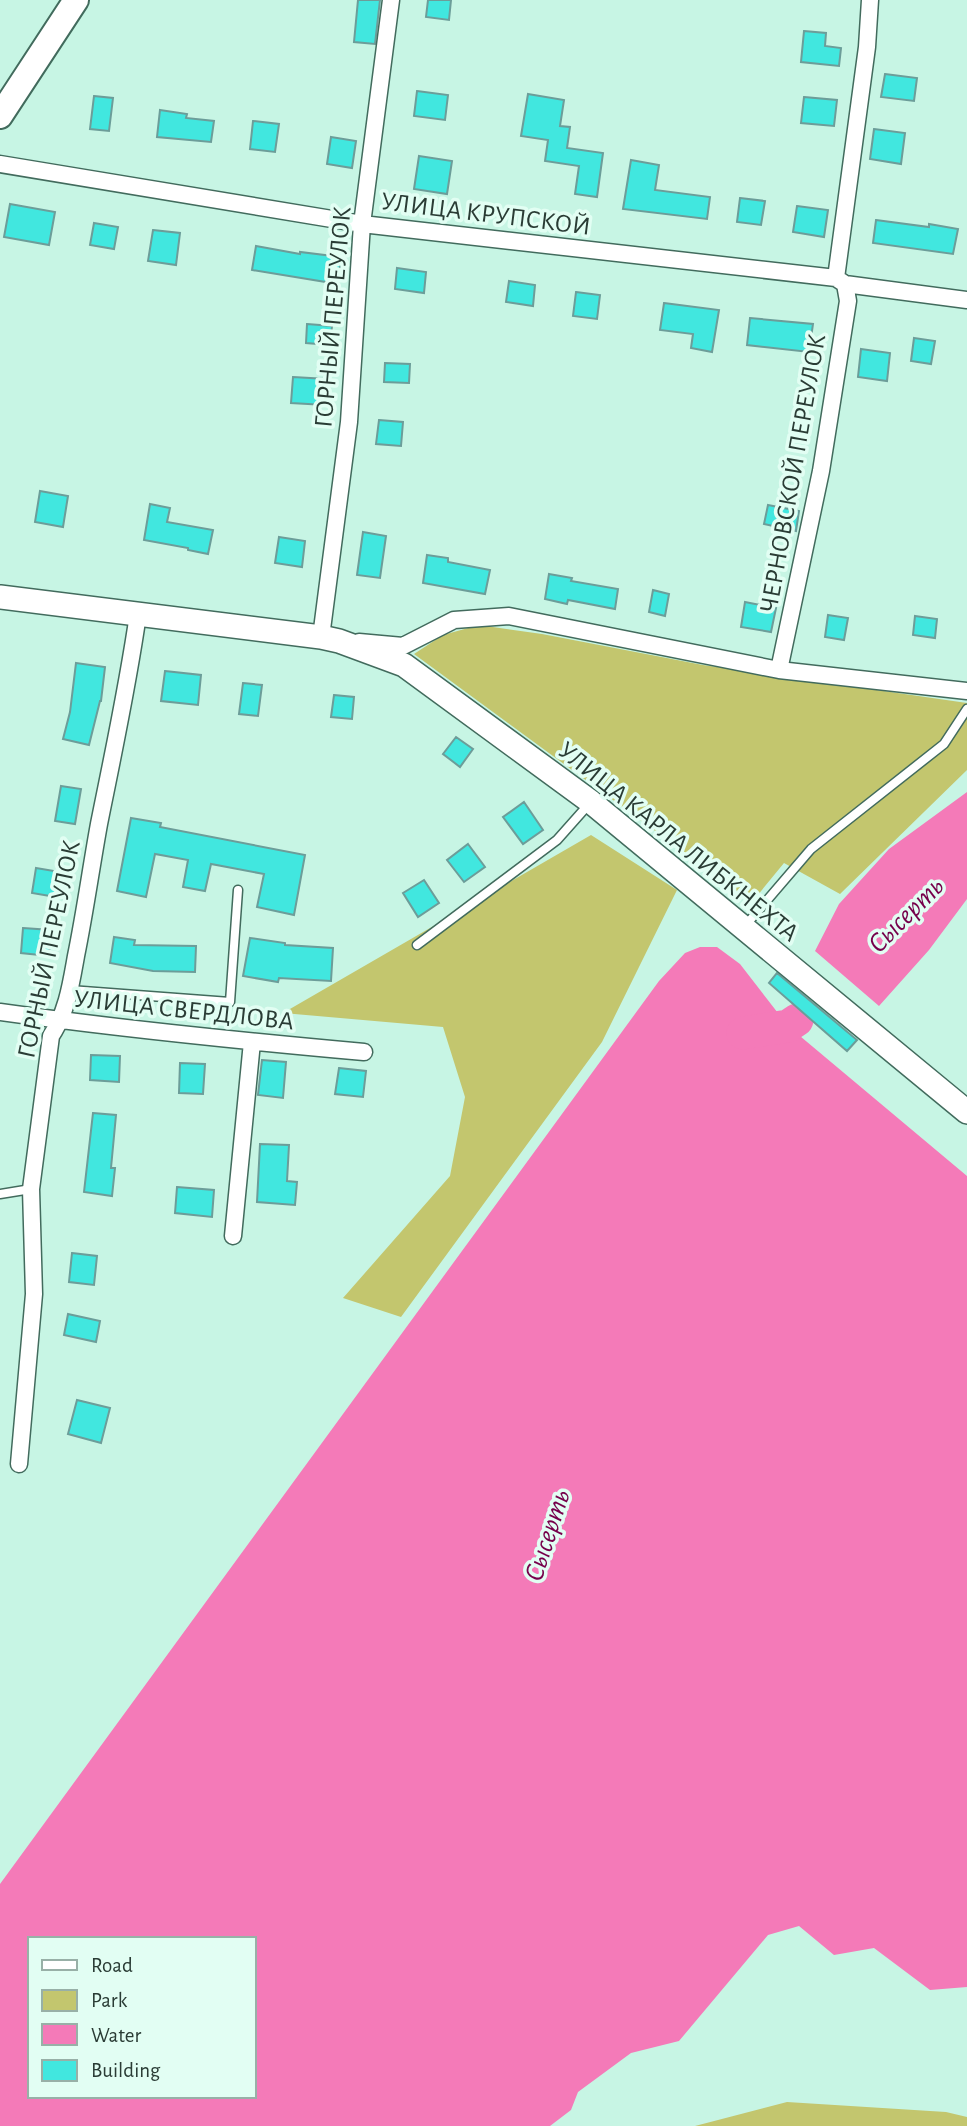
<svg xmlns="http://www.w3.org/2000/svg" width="967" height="2126" font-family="'Alegreya Sans',sans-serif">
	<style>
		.green { fill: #c3c66e }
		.water { fill: #f47ab8; fill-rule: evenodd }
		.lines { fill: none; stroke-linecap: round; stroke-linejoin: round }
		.river { stroke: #f47ab8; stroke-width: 33 }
		.building { fill: #41e7df; stroke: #6c9d99; stroke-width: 2 }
		.lane-casing { stroke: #426b5d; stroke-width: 11 }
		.street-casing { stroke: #426b5d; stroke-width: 19 }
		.secondary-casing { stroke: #426b5d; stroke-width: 26 }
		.primary-casing { stroke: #426b5d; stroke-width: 28 }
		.lane { stroke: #fff; stroke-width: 8 }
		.street { stroke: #fff; stroke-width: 16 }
		.secondary { stroke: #fff; stroke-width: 23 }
		.primary { stroke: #fff; stroke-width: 24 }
		.labels { text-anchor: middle; stroke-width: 7; stroke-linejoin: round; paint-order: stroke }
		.street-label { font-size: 26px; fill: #2a3c35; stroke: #e2fef3 }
		.water-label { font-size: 28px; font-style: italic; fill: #76004b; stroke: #e2fef3 }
	</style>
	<rect width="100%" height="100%" fill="#c7f5e4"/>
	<!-- green -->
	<path class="green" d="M479,625L542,634L703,665L967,703V770L840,894L784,863L752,902L414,654L443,635Z
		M591,835L677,890L602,1042L401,1317L343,1298L450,1176L465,1097L443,1027L283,1013Z
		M787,2102L946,2112L967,2117V2126H695Z"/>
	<!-- water -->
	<path class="water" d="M967,792V899L929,950L879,1006L815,951L839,904L889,849Z
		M700,947H717L740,964L788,1026L967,1176V1987L930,1990L874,1948L834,1955L799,1926L768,1935L679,2041L631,2053L578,2092L571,2110L550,2126H0V1884L659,981L685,953ZM30,1939H254V2096H30Z"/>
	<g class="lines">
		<!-- river -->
		<path class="river" d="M743,1033L788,1026L797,1020"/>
	</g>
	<!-- building -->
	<path class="building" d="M358,0H380L375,44L354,42Z
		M428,0H451L449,20L426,17Z
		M804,31L826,33L825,46L841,48L839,66L801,62Z
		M885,74L917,78L914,101L881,97Z
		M417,91L448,95L445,120L414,116Z
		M528,94L564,100L560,126L570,127L567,148L603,153L597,197L575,194L579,166L545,161L548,140L521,136Z
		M94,96L113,98L109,131L90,129Z
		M804,97L837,100L834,126L801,123Z
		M160,110L187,114L186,118L214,121L211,142L157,137Z
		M253,121L279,124L275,152L250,149Z
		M874,129L905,133L901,164L870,159Z
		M331,137L356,141L352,168L327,164Z
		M419,156L452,161L447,194L414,189Z
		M631,160L659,165L655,190L710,197L707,219L623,209Z
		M740,198L765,201L761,225L737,222Z
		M10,204L55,212L49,245L4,237Z
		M797,206L828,210L824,237L793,232Z
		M876,220L929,227V224L958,229L953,254L873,243Z
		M94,223L118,227L114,249L90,245Z
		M153,230L180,233L176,265L148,261Z
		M256,246L300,254V252L341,257L338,284L252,270Z
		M397,268L426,272L424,293L395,289Z
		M509,281L535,285L533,306L506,302Z
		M576,292L600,295L597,319L573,316Z
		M664,303L719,310L712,352L691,348L693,334L660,330Z
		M750,318L813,324L809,352L747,345Z
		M307,324L332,326L330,345L306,343Z
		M914,338L935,341L931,364L911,361Z
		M861,349L890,353L887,381L858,377Z
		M385,363L410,364L409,383L384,382Z
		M293,377L327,379L325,405L291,403Z
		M379,420L403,422L401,446L376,444Z
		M40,491L68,496L63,527L35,522Z
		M150,504L170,508L167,522L213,530L208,554L188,550V548L144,540Z
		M768,505L799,511L796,531L764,524Z
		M363,532L386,536L380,578L357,575Z
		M279,537L305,541L302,567L275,563Z
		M427,555L448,558V562L490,570L485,594L423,583Z
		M549,574L572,578L571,581L618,589L615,609L568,600L567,604L545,599Z
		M653,590L669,594L665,616L649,612Z
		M745,602L776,608L771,632L741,627Z
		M828,615L848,618L844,640L825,637Z
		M915,616L937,619L935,638L913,635Z
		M76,663L105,667L101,701H100L89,745L63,739L70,712Z
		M165,671L201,675L198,705L161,701Z
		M243,683L262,685L258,716L239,714Z
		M334,695L354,697L352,719L331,717Z
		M456,737L473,749L460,767L443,754Z
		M61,786L81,789L75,824L55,821Z
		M524,802L543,830L523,844L503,817Z
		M131,818L161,823L160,827L305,855L294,915L257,907L264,874L211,864L205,891L183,887L188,860L155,854L146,897L117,891Z
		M468,844L485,867L464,882L447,860Z
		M36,868L66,873L62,898L32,893Z
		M424,880L439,903L418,917L403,893Z
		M23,928L51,930L49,956L21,953Z
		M114,937L135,940L134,945L196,946L195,972L153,971L110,963Z
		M250,938L285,943V945L333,948L331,981L279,978L278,982L243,976Z
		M777,973L857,1040L847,1051L769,983Z
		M91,1055L120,1056L119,1082L90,1080Z
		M262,1060L286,1062L283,1098L258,1095Z
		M180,1063L205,1064L203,1094L179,1093Z
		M339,1068L366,1071L363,1097L335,1094Z
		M93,1113L116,1115L111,1168H115L112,1196L84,1192Z
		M260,1144L289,1145L287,1181L297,1182L295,1205L257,1202Z
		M177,1187L214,1190L212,1217L175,1213Z
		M72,1253L97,1256L94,1285L69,1282Z
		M68,1314L100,1321L96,1342L64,1335Z
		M77,1400L110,1408L101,1443L68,1434Z"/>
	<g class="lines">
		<defs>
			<path id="lane" d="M745,926L811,849L944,744L967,709
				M417,945L557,840L589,804
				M70,990L230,1002L238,890
				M0,1194L31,1189"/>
			<path id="street" d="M0,164L362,224L836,278L845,284L967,300
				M836,278L867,47L870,0
				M321,637L349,422L362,224L391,0
				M359,642L403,646L454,620L509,616L779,670L967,691
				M779,670L821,471L848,301L845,284
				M0,1012C121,1029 242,1041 364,1052
				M233,1236L252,1042
				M19,1464L34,1294L31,1189L51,1036C67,1012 71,984 76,956C85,912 91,868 99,824C113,754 128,685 138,614"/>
			<path id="secondary" d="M0,597L321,637L339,641L404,665L591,802L967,1112"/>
			<path id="primary" d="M0,116L76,0"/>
		</defs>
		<!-- lane casing -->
		<use href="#lane" class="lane-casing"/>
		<!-- street casing -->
		<use href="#street" class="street-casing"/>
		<!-- secondary casing -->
		<use href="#secondary" class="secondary-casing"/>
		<!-- primary casing -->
		<use href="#primary" class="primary-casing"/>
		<!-- lane -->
		<use href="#lane" class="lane"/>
		<!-- street -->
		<use href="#street" class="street"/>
		<!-- secondary -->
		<use href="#secondary" class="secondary"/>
		<!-- primary -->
		<use href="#primary" class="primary"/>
	</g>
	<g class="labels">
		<!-- street labels -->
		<g class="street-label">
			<text transform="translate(486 213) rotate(7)" y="9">УЛИЦА КРУПСКОЙ</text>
			<text transform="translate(332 317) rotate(-85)" y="9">ГОРНЫЙ ПЕРЕУЛОК</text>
			<text transform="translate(792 473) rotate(-80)" y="9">ЧЕРНОВСКОЙ ПЕРЕУЛОК</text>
			<text transform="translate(679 841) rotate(39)" y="9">УЛИЦА КАРЛА ЛИБКНЕХТА</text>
			<text transform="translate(48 949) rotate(-78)" y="9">ГОРНЫЙ ПЕРЕУЛОК</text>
			<text transform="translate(184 1009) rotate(6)" y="9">УЛИЦА СВЕРДЛОВА</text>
		</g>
		<!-- water labels -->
		<g class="water-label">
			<text transform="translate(905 914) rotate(-45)" y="10">Сысерть</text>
			<text transform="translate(546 1535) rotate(-72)" y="10">Сысерть</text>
		</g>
	</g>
	<!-- legend -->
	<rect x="28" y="1937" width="228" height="161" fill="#e2fef3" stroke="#98b0a7" stroke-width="2"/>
	<rect x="42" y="1960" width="35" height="10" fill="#ffffff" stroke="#98b0a7" stroke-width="2"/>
	<text x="91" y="1972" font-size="21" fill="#2a3c35">Road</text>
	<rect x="42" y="1990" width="35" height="21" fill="#c3c66e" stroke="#98b0a7" stroke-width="2"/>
	<text x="91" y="2007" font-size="21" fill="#2a3c35">Park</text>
	<rect x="42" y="2024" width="35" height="21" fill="#f47ab8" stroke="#98b0a7" stroke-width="2"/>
	<text x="91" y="2042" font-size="21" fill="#2a3c35">Water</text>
	<rect x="42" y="2060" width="35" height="21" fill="#41e7df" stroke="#98b0a7" stroke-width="2"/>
	<text x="91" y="2077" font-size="21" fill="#2a3c35">Building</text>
</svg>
